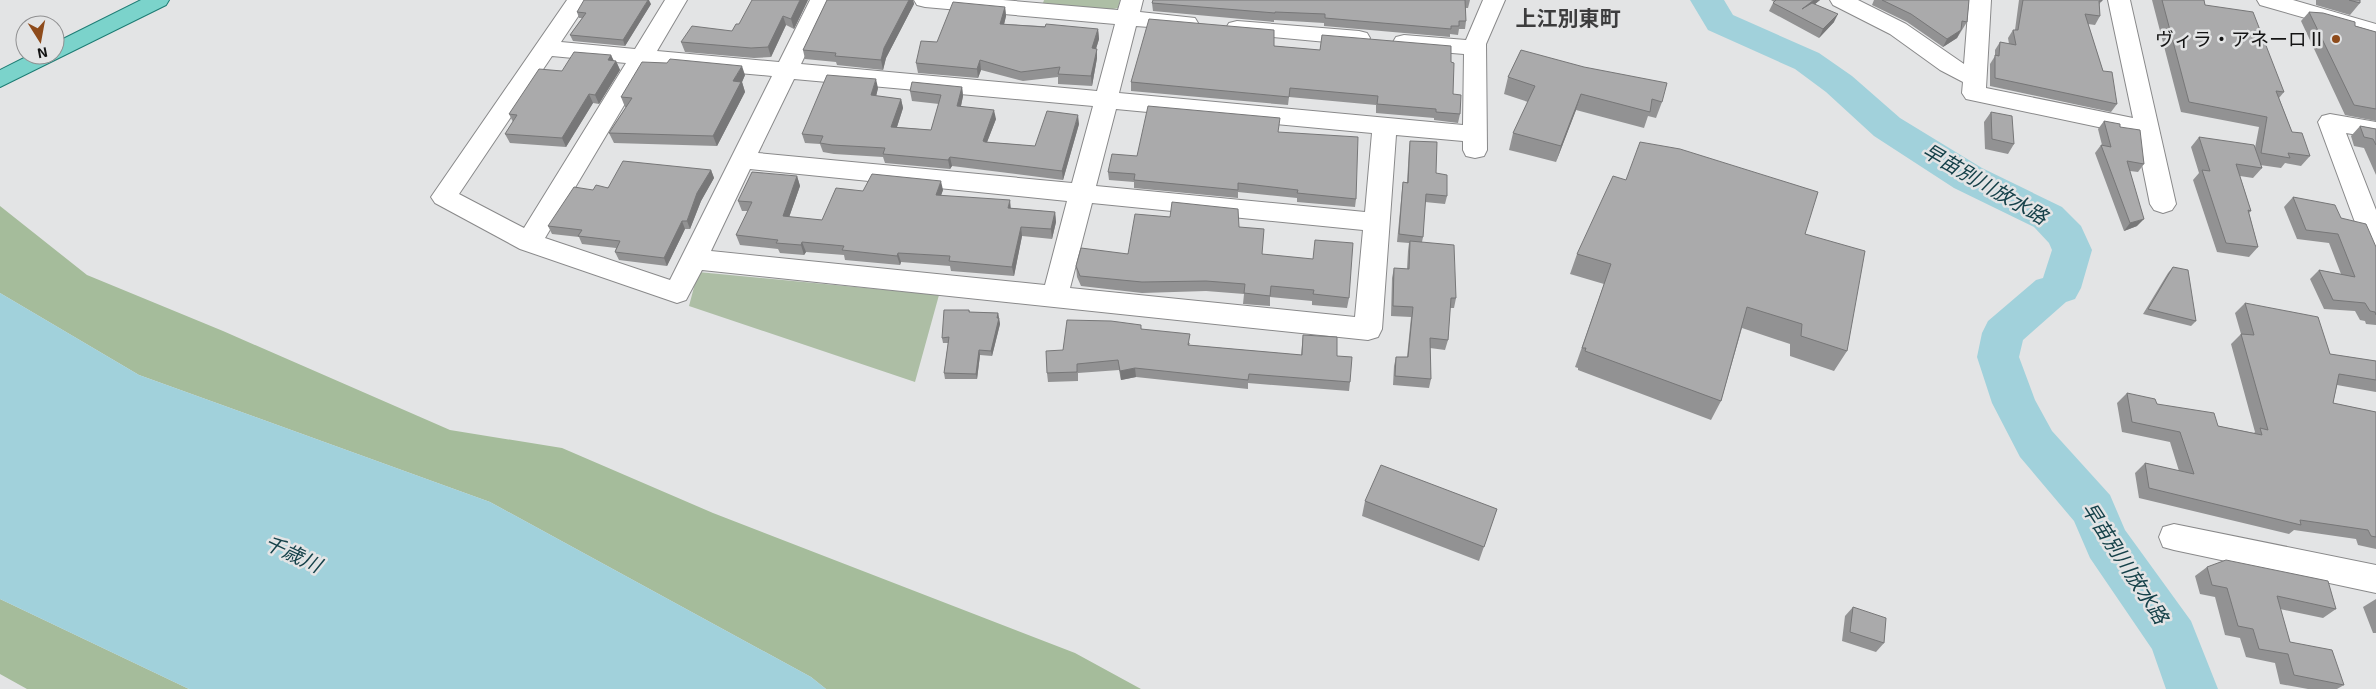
<svg xmlns="http://www.w3.org/2000/svg" width="2376" height="689" font-family="'Exo 2','Noto Sans JP',sans-serif">
	<style>
		.green { fill: #adbea5 }
		.forest { fill: #a5bc9b }
		.water { fill: #a1d1db }
		.lines { fill: none; stroke-linecap: round; stroke-linejoin: round }
		.river { fill: #a1d1db; fill-rule: evenodd }
		.minor-casing { stroke: #89898a; stroke-width: 2 }
		.major-casing { stroke: #1d7c74; stroke-width: 2 }
		.minor { fill: #fff; fill-rule: evenodd }
		.major { fill: #7bd3cb; fill-rule: evenodd }
		.wall { fill: #929293 }
		.shaded-wall { fill: #777778 }
		.building { fill: #aaaaab; stroke: #777778 }
		.poi-dot { fill: #8e4b1b; stroke: #e3e4e5; stroke-width: 2 }
		.labels { text-anchor: middle; stroke-width: 5; stroke-linejoin: round; paint-order: stroke }
		.poi-label { font-size: 19px; fill: #131313; stroke: #e3e4e5; text-anchor: end }
		.water-label { font-size: 20px; font-style: italic; fill: #154149; stroke: #e3e4e5 }
		.quarter-label { font-size: 21px; font-weight: bold; fill: #3c3c3d; stroke: #e3e4e5 }
	</style>
	<rect width="100%" height="100%" fill="#e3e4e5"/>
	<!-- green -->
	<path class="green" d="M1044,0H1120L1118,8L1103,11L1043,3Z
		M698,272L939,295L915,382L689,306Z"/>
	<!-- forest -->
	<path class="forest" d="M0,206L87,275L223,331L450,430L562,448L713,513L1075,653L1141,689H826L811,677L490,502L139,375L0,293Z
		M0,599L189,689H27L0,674Z"/>
	<!-- water -->
	<path class="water" d="M0,293L139,375L490,502L811,677L826,689H189L0,599Z"/>
	<g class="lines">
		<!-- river -->
		<path class="river" d="M1690,0H1724L1733,15L1819,53L1852,76L1900,118L1982,168L2062,207L2081,226L2092,250L2081,288L2075,299L2066,302L2023,340L2019,357L2035,400L2052,431L2110,495L2125,530L2191,621L2218,689H2166L2152,649L2090,558L2074,521L2020,457L1992,403L1977,357L1982,333L1988,321L2036,280L2043,278L2052,250L2049,243L2034,227L1954,188L1874,136L1826,92L1795,69L1708,30Z"/>
		<defs>
			<path id="minor" d="M567,0H589L561,42L635,49L665,0H687L657,51L779,62L810,0H832L801,64L1097,91L1115,24L925,7L917,5L914,0H1003L1118,10L1121,0H1143L1140,12L1195,18L1198,23L1195,28L1187,30L1136,26L1119,93L1463,125L1464,54L1404,49L1396,47L1393,42L1396,37L1404,35L1466,40L1483,0H1505L1486,44L1487,150L1484,156L1475,158L1466,156L1463,150V141L1396,135L1382,329L1378,337L1368,340L702,270L686,300L677,303L520,249L435,203L431,197ZM552,56L626,63L524,228L459,194ZM648,65L772,76L670,280L545,238ZM794,79L1093,106L1072,183L758,153ZM1116,109L1372,133L1365,212L1096,186ZM750,169L1067,201L1045,285L711,251ZM1092,203L1363,230L1355,317L1070,288Z
				M1830,0H1858L1906,24L1964,64L1969,0H1991L1986,88L2133,118L2108,0H2130L2176,204L2172,210L2163,213L2154,210L2150,204L2136,135L1966,99L1962,93L1963,82L1940,70L1890,34L1833,5Z
				M2257,0H2293L2376,24V38L2260,5Z
				M1237,21L1359,31L1367,33L1370,38L1367,43L1359,45L1229,33L1226,28L1229,23Z
				M2330,114L2376,122V138L2346,133L2376,210V254L2367,251L2363,244L2318,122L2322,116Z
				M2174,524L2376,565V593L2174,550L2163,547L2159,537L2163,527Z"/>
			<path id="major" d="M141,0H169L166,5L0,87V70L30,55H55V43Z"/>
		</defs>
		<!-- minor casing -->
		<use href="#minor" class="minor-casing"/>
		<!-- major casing -->
		<use href="#major" class="major-casing"/>
		<!-- minor -->
		<use href="#minor" class="minor"/>
		<!-- major -->
		<use href="#major" class="major"/>
	</g>
	<!-- wall -->
	<path class="wall" d="M808,0L794,29L786,25L771,57L754,58L685,52L681,42L732,31L739,24Z
		M827,0H913L914,4L886,58L883,70L837,65L836,62L805,59L803,50Z
		M1153,0H1470L1468,8H1465L1466,21L1465,29H1459L1458,35L1450,34V37L1324,26V23L1274,20V22L1153,11L1152,3Z
		M1771,0H1820L1815,4L1834,22L1819,38L1769,11L1773,3L1774,2Z
		M1874,0H1969L1967,22L1957,38L1943,47L1907,22L1872,5Z
		M2019,0H2102L2099,5L2100,16L2095,25L2088,24L2103,71L2117,104L2111,112L1990,86V64L1995,56V50L2000,42L2009,44L2008,38L2013,30H2015Z
		M2152,0H2204L2205,5L2284,92L2279,98L2292,132L2310,156L2301,166L2285,163L2281,168L2260,165L2262,168L2253,178L2240,176L2251,211L2249,213L2258,247L2249,257L2217,252L2193,180L2199,173L2191,147L2199,137L2255,148L2259,127L2181,112Z
		M2316,0H2360V3L2350,15L2316,5Z
		M651,4L625,46L573,41L570,35L582,18H579L577,12Z
		M1005,7L1006,16L1004,24L1098,29L1099,39L1096,49H1097V58L1092,86L1058,84V77L1023,81L981,70L978,78L918,73L916,63L937,42Z
		M2309,12L2376,32V121L2345,115L2301,21Z
		M1274,46L1451,62L1453,94L1460,114L1458,123L1434,120V118L1376,113V105L1289,97L1288,105L1131,91V82Z
		M1521,50L1662,102L1656,118L1648,116L1644,128L1576,110L1556,162L1509,150L1513,133L1528,102L1504,94L1508,77Z
		M611,55L613,61H616L620,70L599,104L593,103L566,147L510,143L505,134L513,122L509,114L562,71Z
		M745,75L742,82L745,92L717,146L614,143L609,133L626,107H625L621,97Z
		M962,87L963,96L961,106L996,119L987,142L1035,146L1079,124L1063,180L952,166L950,169L885,163L883,157L834,154L823,152L820,144L805,143L802,134L878,88L876,96L901,99L903,108L897,127L931,130L939,104L912,101L910,91Z
		M1991,112L2014,144L2008,154L1985,149L1984,122Z
		M2104,121L2120,127L2144,164L2138,172L2130,171L2137,226L2124,231L2095,153L2101,145H2102L2098,129Z
		M2360,126L2376,129V175L2364,148L2354,146L2351,136Z
		M1278,132L1356,199L1355,207L1297,202V198L1238,192V198L1134,188V182L1109,180L1108,172L1137,156Z
		M1410,141L1436,173L1447,196L1445,204L1425,202L1423,237L1422,242L1456,298L1454,308H1450L1448,340L1445,350L1430,348L1431,379L1429,388L1393,385L1394,366L1396,357H1407L1411,317L1391,316L1392,278L1394,268L1407,269L1408,251L1409,243L1397,242L1402,190L1403,182H1407L1409,149Z
		M711,170L714,178L701,201L690,229H685L667,266L619,260L615,252L616,248L582,244L579,237L552,234L548,226L593,190Z
		M797,176L800,186L789,217L822,220L863,191L943,190L941,195L1011,208L1055,212L1056,222L1052,239L1022,236L1014,276L951,271L950,266L901,262L900,265L845,260L844,255L806,252L804,255L780,253L778,249L740,245L736,235L748,211H742L738,201Z
		M2293,197L2341,218L2376,247V325L2366,324L2365,321L2360,320L2355,311L2324,309L2310,279L2319,270L2341,274L2329,243L2297,239L2284,207Z
		M1239,227L1262,254L1349,298L1347,308L1312,305V301L1270,297V306L1243,304L1244,294L1206,291L1142,293L1081,286L1077,277L1076,266Z
		M1805,234L1847,351L1834,371L1790,356V344L1742,328L1721,401L1711,420L1578,370V368L1575,367L1604,284L1570,274L1577,254Z
		M2173,267L2196,321L2191,326L2143,314L2168,273Z
		M2245,303L2330,354L2376,361V392L2337,385L2333,403L2376,412V549L2358,545L2356,539L2294,530L2289,534L2139,498L2135,473L2145,463L2179,471L2170,442L2122,432L2117,403L2127,393L2218,426L2254,433L2255,432L2231,344L2241,334L2235,313Z
		M969,310L970,312L998,313L1000,324L992,356L980,355L977,379H945L944,373L948,343H943L942,338Z
		M1141,329L1190,343L1189,345L1301,355L1303,335L1337,356L1350,382L1349,391L1248,383V389L1136,377L1121,380L1119,370L1078,373V381L1048,382L1047,373L1063,350Z
		M1365,501L1497,509L1479,561L1362,516Z
		M2207,567L2336,609L2323,618L2280,609L2290,642L2344,685L2337,689H2308L2280,684L2275,663L2246,657L2240,638L2225,635L2215,597L2200,594L2195,576Z
		M2376,599V633H2373L2363,607Z
		M1853,607L1884,643L1876,652L1842,641L1845,616Z"/>
	<!-- shaded-wall -->
	<path class="shaded-wall" d="M648,0H649L651,4L625,46L623,40Z
		M800,0H808L794,29L791,19Z
		M909,0H913L914,4L886,58L883,70L881,60L884,48Z
		M1814,0H1820L1799,17L1802,9Z
		M1005,7L1006,16L1002,33L1000,24Z
		M1838,14L1834,22L1819,38L1823,29Z
		M783,16L786,25L771,57L768,47Z
		M1098,29L1099,39L1093,58L1092,48Z
		M1961,30L1957,38L1943,47L1947,39Z
		M1097,49V58L1092,86L1091,76Z
		M611,55L615,63L616,61L620,70L599,104L595,95L608,60Z
		M980,60L981,70L978,78L977,69Z
		M742,66L745,75L742,82L745,92L717,146L713,136L733,81Z
		M876,79L878,88L874,105L871,95Z
		M962,87L963,96L959,115L957,106Z
		M589,94L593,103L566,147L562,138Z
		M1581,94L1576,110L1556,162L1561,146Z
		M901,99L903,108L894,136L891,127Z
		M994,110L996,119L984,150L983,141Z
		M1078,115L1079,124L1063,180L1062,171Z
		M950,157L952,166L950,169L948,160Z
		M711,170L714,178L701,201L690,229L687,221L697,193Z
		M797,176L800,186L786,226L783,216Z
		M941,181L943,190L938,204L936,195Z
		M1010,200L1011,210L1008,208Z
		M1055,212L1056,222L1052,239L1051,229Z
		M2144,219L2137,226L2124,231L2130,223Z
		M682,221L685,229L667,266L664,258Z
		M1021,227L1022,236L1014,276L1012,267Z
		M802,242L806,252L804,255L801,245Z
		M898,253L901,262L900,265L897,256Z
		M998,313L1000,324L992,356L991,351Z
		M979,350L980,355L977,379L976,374Z
		M1135,368L1136,377L1121,380L1120,371Z"/>
	<!-- building -->
	<path class="building" d="M584,0H648L623,40L570,35L586,13L577,12Z
		M752,0H800L791,19L783,16L768,47L751,48L681,42L692,26L732,31L736,24H739Z
		M827,0H909L884,48L881,60L835,56L836,53L803,50Z
		M1153,0H1465L1466,21H1459V26H1451V29L1325,18V14L1275,12V13L1152,3Z
		M1776,0H1814L1802,9L1812,3L1838,14L1823,29L1773,3Z
		M1882,0H1969L1967,22L1962,21L1961,30L1947,39L1911,14Z
		M2023,0H2102V1H2099L2100,16L2085,14L2103,71L2112,72L2117,104L1995,78V55L1999,56L2000,42L2016,45L2013,30H2018Z
		M2162,0H2204L2205,5L2253,12L2284,92L2276,91L2292,132L2302,133L2310,156L2288,153L2290,158L2261,153L2267,117L2189,102Z
		M2349,0H2360V3Z
		M953,2L1005,7L1000,24L1045,27L1046,24L1098,29L1092,48L1097,49L1091,76L1058,74L1060,67L1021,72L980,60L977,69L916,63L921,41L937,42Z
		M2309,12L2323,13L2355,22V26L2376,32V109L2354,105Z
		M1149,19L1274,30V46L1320,50L1322,35L1451,46V62L1454,63L1453,94L1461,95L1460,114L1436,112V109L1377,104L1378,96L1290,88L1289,97L1131,82Z
		M1521,50L1584,67L1667,83L1662,102L1652,99L1650,112L1581,94L1561,146L1513,133L1535,86L1508,77Z
		M574,52L611,55L608,60L616,61L595,95L589,94L562,138L505,134L517,115L509,114L539,69L562,71Z
		M670,59L742,66L733,81L741,82L713,136L609,133L632,98L621,97L642,62L667,63Z
		M827,75L876,79L871,95L901,99L891,127L931,130L941,95L910,91L912,82L962,87L957,106L994,110L983,141L985,142L1035,146L1047,111L1078,115L1062,171L950,157L948,160L883,154L885,148L832,145L820,143L823,136L802,134Z
		M1148,106L1280,118L1278,132L1358,137L1356,199L1297,193L1298,190L1238,183V190L1134,180L1135,174L1108,172L1112,154L1137,156Z
		M1991,112L2012,116L2014,144L1992,139Z
		M2104,121L2120,124V127L2140,130L2144,164L2127,161L2144,219L2130,223L2101,145L2111,147Z
		M2360,126L2376,129V145L2373,139L2364,137Z
		M2199,137L2254,145L2262,168L2236,164L2251,211L2248,210L2258,247L2226,243L2202,170L2210,171Z
		M1410,141L1437,142L1436,173L1447,175V196L1426,194L1423,237L1399,234L1403,182L1408,183Z
		M1640,142L1680,149L1818,192L1805,234L1865,251L1847,351L1801,336L1802,324L1747,307L1721,401L1585,351L1586,348H1582L1611,264L1577,254L1613,176L1626,180Z
		M623,161L711,170L697,193L687,221H682L664,258L615,252L620,241L578,236L582,230L548,226L574,187L593,190L596,185L608,188Z
		M752,172L797,176L783,216L822,220L836,188L863,191L872,174L941,181L936,195L1010,200L1008,208L1055,212L1051,229L1021,227L1012,267L949,261L950,256L898,253L897,256L842,250L844,246L802,242L801,245L776,243L778,240L736,235L752,202L738,201Z
		M2293,197L2335,205L2341,218L2366,224L2376,247V315L2375,312L2370,311L2365,303L2333,300L2319,270L2355,277L2338,234L2306,230Z
		M1172,202L1238,209L1239,227L1264,229L1262,254L1313,259L1315,240L1353,243L1349,298L1313,294L1314,290L1271,286L1270,296L1244,293L1245,284L1206,281L1142,282L1080,276L1076,266L1081,248L1128,254L1135,214L1170,217Z
		M1410,241L1454,245L1456,298H1451L1448,340L1430,338L1431,379L1395,376L1396,357H1408L1413,307L1393,306L1394,268L1409,269Z
		M2173,267L2188,270L2196,321L2148,309Z
		M2245,303L2318,317L2330,354L2376,361V380L2339,374L2333,403L2376,412V537L2371,536L2368,530L2300,520L2301,525L2149,488L2145,463L2194,474L2180,432L2132,422L2127,393L2155,399L2157,404L2214,413L2218,426L2262,435L2260,428L2268,430L2241,334L2254,335Z
		M944,310H969V312L998,313L997,318H999L991,351L979,350L976,374L944,373L949,337L942,338Z
		M1067,320L1111,321L1141,325V329L1190,334L1188,345L1302,355L1303,335L1337,337V356L1352,357L1350,382L1249,374L1248,380L1135,368L1120,371L1118,360L1077,364V372L1047,373L1046,351L1063,350Z
		M1381,465L1497,509L1484,547L1365,501Z
		M2226,560L2328,581L2336,609L2277,596L2290,642L2332,650L2344,685L2294,675L2288,654L2259,649L2253,629L2238,626L2227,588L2212,585L2207,567Z
		M1853,607L1886,618L1884,643L1850,632Z"/>
	<!-- markers -->
	<circle class="poi-dot" cx="2336" cy="39" r="5"/>
	<g class="labels">
		<!-- poi labels -->
		<g class="poi-label">
			<text x="2326" y="46">ヴィラ・アネーロⅡ</text>
		</g>
		<!-- water labels -->
		<g class="water-label">
			<text transform="translate(1985 184) rotate(30)" y="7">早苗別川放水路</text>
			<text transform="translate(293 554) rotate(25)" y="7">千歳川</text>
			<text transform="translate(2125 563) rotate(57)" y="7">早苗別川放水路</text>
		</g>
		<!-- quarter labels -->
		<g class="quarter-label">
			<text x="1568" y="26">上江別東町</text>
		</g>
	</g>
	<!-- north arrow -->
	<g transform="translate(40 40) rotate(169)"><circle r="24" fill="#e3e4e5" stroke="#909091"/>
	<path d="M0-4L9 19L0 12L-9 19Z" fill="#8e4b1b"/>
	<text y="-8" font-size="14" font-weight="bold" text-anchor="middle" fill="#131313">N</text>
	</g>
</svg>
